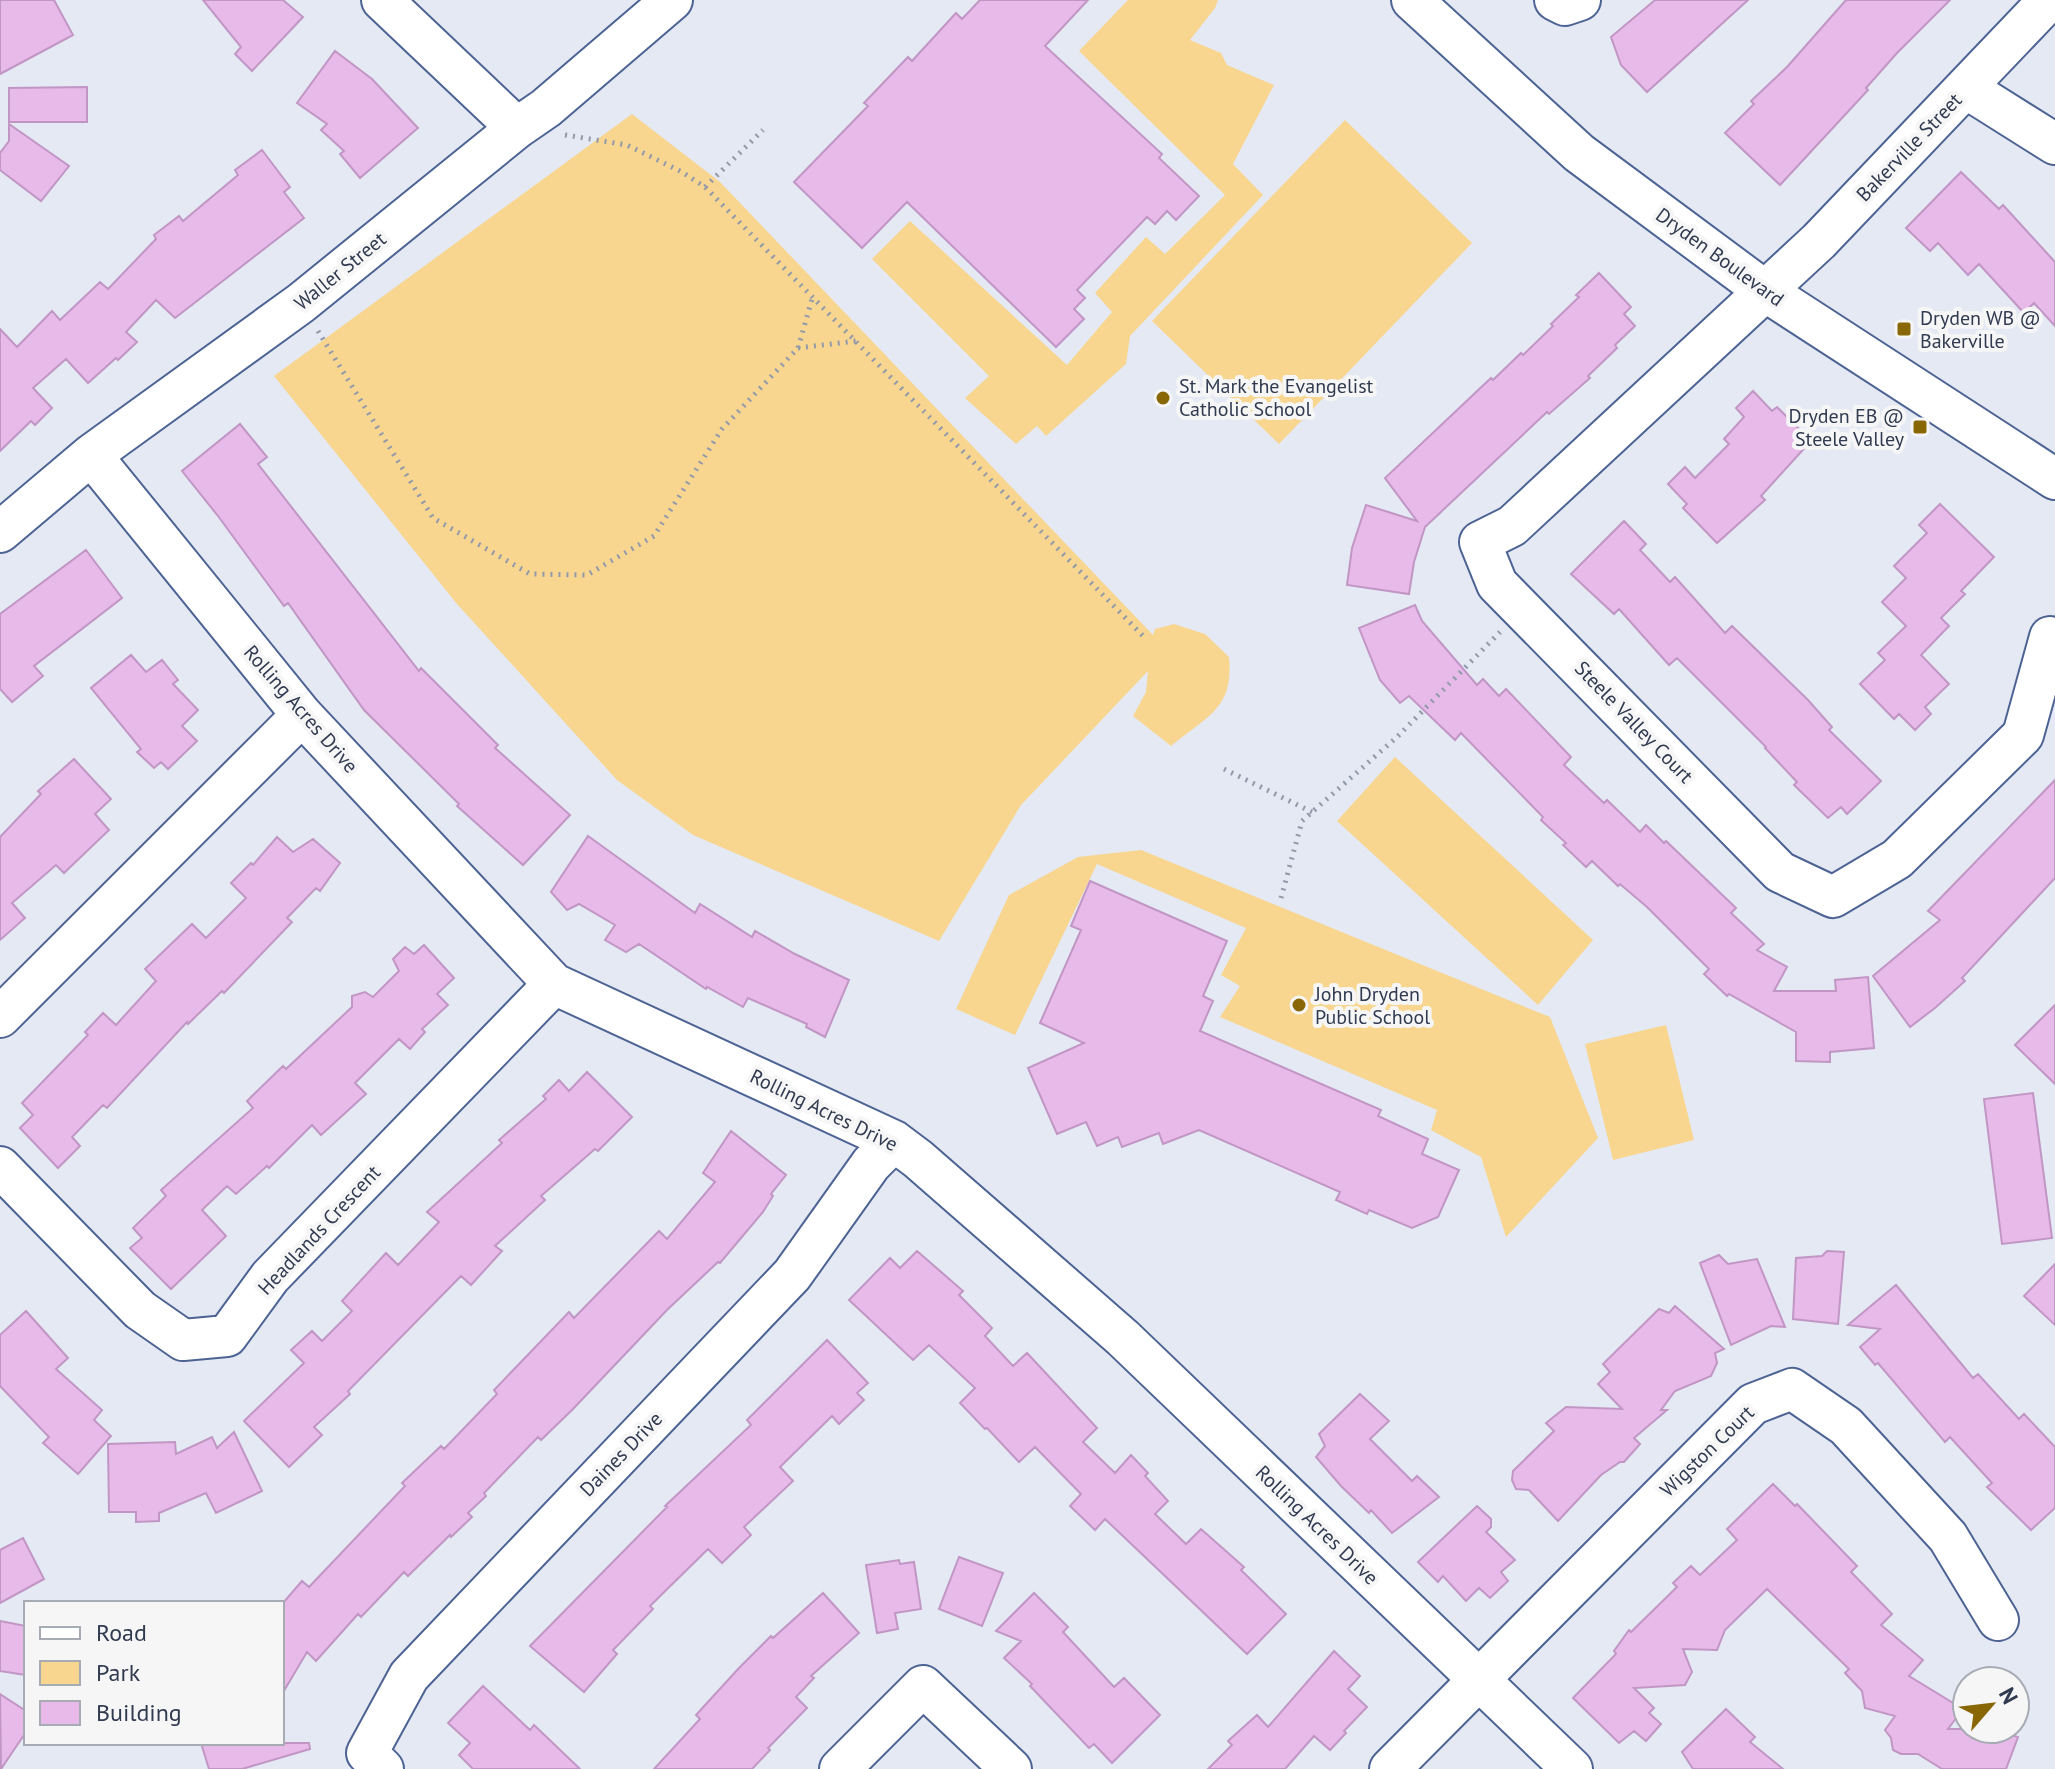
<svg xmlns="http://www.w3.org/2000/svg" width="2055" height="1769" font-family="'PT Sans',sans-serif">
	<style>
		.green { fill: #f8d68f }
		.building { fill: #e7baea; stroke: #c196c4; stroke-width: 2 }
		.lines { fill: none; stroke-linecap: round; stroke-linejoin: round }
		.minor-casing { stroke: #4d6393; stroke-width: 44 }
		.path { stroke: #929aaa; stroke-width: 5; stroke-dasharray: 2 6; stroke-linecap: butt }
		.minor { stroke: #fff; stroke-width: 40 }
		.poi-dot { fill: #8a6705; stroke: #f6f6f6; stroke-width: 3 }
		.labels { text-anchor: middle; stroke-width: 8; stroke-linejoin: round; paint-order: stroke }
		.street-label { font-size: 20px; fill: #303a50; stroke: #f6f6f6 }
		.poi-label { font-size: 20px; fill: #303a50; stroke: #f6f6f6; text-anchor: start }
	</style>
	<rect width="100%" height="100%" fill="#e4e9f4"/>
	<!-- green -->
	<path class="green" d="M1128,0H1218L1215,8L1190,40L1221,53L1227,65L1274,85L1233,164L1263,195L1130,336L1126,364L1046,436L1037,426L1016,444L965,398L989,376L872,259L910,221L1067,365L1112,312L1095,293L1146,237L1165,254L1225,195L1079,51Z
		M632,114L720,182L1153,635L1155,629L1174,624L1205,634L1229,657C1234,709 1207,716 1171,746L1133,716L1146,692L1148,671L1021,805L939,941L693,835L617,780L457,604L274,376Z
		M1345,120L1472,243L1279,444L1152,321Z
		M1395,757L1593,940L1538,1005L1337,821Z
		M1141,850L1550,1017L1598,1138L1506,1237L1481,1157L1431,1130L1437,1110L1220,1017L1240,986L1221,975L1246,928L1097,864L1015,1035L956,1009L1009,895L1078,857Z
		M1666,1025L1694,1140L1613,1160L1585,1044Z"/>
	<!-- building -->
	<path class="building" d="M0,0H54L73,35L0,74Z
		M203,0H283L303,17L252,71L235,54L241,47Z
		M980,0H1088L1045,46L1162,154L1159,158L1199,196L1176,220L1167,211L1155,224L1147,217L1077,290L1085,298L1074,309L1084,319L1056,347L907,202L862,248L794,182L868,106L864,103L908,57L912,61L956,13L962,19Z
		M1655,0H1748L1647,92L1621,65L1611,37Z
		M1846,0H1950L1897,53L1866,88L1868,90L1780,185L1725,133L1754,104L1751,101L1787,67Z
		M335,51L372,79L418,128L360,178L340,154L344,151L321,130L327,124L297,103Z
		M87,87V122H9V88Z
		M9,124L69,166L41,201L0,170V153L9,141Z
		M262,150L290,187L284,192L304,218L175,318L156,300L126,332L137,342L118,360L116,358L88,383L66,359L33,388L52,408L35,425L31,421L0,451V329L17,347L52,311L60,320L100,282L108,289L156,239L154,235L179,216L183,221L238,175L235,170Z
		M1961,172L1999,209L2003,205L2055,262V326L2034,303L2024,313L1979,264L1968,275L1938,243L1930,251L1906,228Z
		M1599,273L1631,307L1624,314L1635,326L1615,345L1617,348L1588,376L1590,378L1549,414L1547,412L1425,527L1414,562L1409,594L1347,585L1352,548L1366,505L1417,521L1385,478L1491,378L1493,380L1521,353L1523,355L1553,326L1551,324L1579,297L1576,295Z
		M1753,391L1772,411L1777,407L1811,441L1761,496L1765,500L1717,543L1683,508L1687,504L1668,484L1685,467L1695,478L1729,444L1724,439L1744,417L1736,408Z
		M240,424L267,457L258,464L419,671L421,668L498,745L495,748L570,815L523,865L457,806L459,804L364,710L288,603L284,606L218,516L182,471Z
		M1940,504L1994,557L1961,591L1965,594L1941,618L1949,626L1921,655L1949,684L1925,707L1931,714L1915,730L1899,714L1894,719L1860,684L1885,660L1878,653L1906,626L1882,602L1906,578L1894,566L1927,533L1919,525Z
		M1624,521L1646,544L1640,550L1670,582L1675,577L1725,633L1732,626L1808,700L1832,727L1829,730L1881,781L1847,814L1841,807L1828,818L1794,785L1797,782L1765,748L1766,747L1677,658L1669,665L1619,609L1614,614L1571,574Z
		M86,550L122,598L34,666L43,676L12,702L0,689V614Z
		M1415,605L1422,621L1477,685L1483,679L1499,696L1506,689L1571,757L1564,765L1604,803L1607,800L1640,832L1646,825L1664,843L1666,841L1736,908L1731,913L1764,944L1757,950L1787,967L1774,991H1836L1835,980L1868,977L1874,1048L1830,1052V1062L1796,1061V1032L1729,994L1727,996L1704,974L1709,969L1647,907L1620,884L1618,886L1592,861L1586,867L1563,845L1566,843L1541,820L1543,817L1461,733L1455,740L1409,696L1400,703L1380,680L1359,628Z
		M131,655L146,672L162,660L178,680L173,684L198,710L182,726L197,741L168,769L161,762L154,768L137,752L141,749L91,688Z
		M74,759L111,799L95,814L109,830L64,873L56,865L12,903L25,918L0,940V837L41,794L38,791Z
		M2055,780V878L1962,978L1965,981L1935,1008L1910,1027L1873,976L1940,920L1928,911Z
		M588,836L695,913L700,904L752,937L755,931L795,954L849,980L825,1037L806,1027L807,1024L748,998L743,1007L707,987L706,989L639,944L626,952L605,940L615,925L579,904L567,910L551,892Z
		M277,837L293,852L313,839L340,863L320,891L316,888L287,918L292,922L224,993L222,991L188,1024L187,1022L107,1108L103,1105L72,1137L80,1146L58,1168L20,1128L33,1115L22,1103L88,1035L85,1032L103,1013L116,1025L156,981L145,969L192,924L206,938L246,898L231,883L251,863L253,865Z
		M1090,881L1227,941L1203,996L1213,1001L1200,1031L1381,1110L1378,1116L1428,1139L1422,1154L1459,1170L1438,1217L1412,1228L1369,1210L1367,1214L1336,1200L1340,1192L1199,1130L1163,1144L1159,1133L1122,1147L1118,1137L1097,1146L1086,1122L1057,1134L1028,1068L1084,1043L1040,1023L1081,930L1071,926Z
		M424,945L454,978L437,994L448,1005L422,1029L425,1032L410,1049L399,1039L355,1083L366,1094L321,1135L312,1125L269,1168L267,1166L236,1194L227,1186L202,1210L226,1236L171,1289L130,1248L142,1238L133,1228L166,1196L161,1190L253,1108L247,1101L283,1066L286,1069L352,1007V996L365,992L373,997L399,971L393,959L405,947L414,954Z
		M2055,1005V1084L2015,1045Z
		M587,1072L632,1117L598,1151L595,1149L541,1196L545,1200L495,1246L502,1251L471,1285L461,1276L348,1391L350,1394L314,1427L322,1435L289,1467L244,1421L304,1363L291,1350L312,1331L322,1341L352,1311L342,1301L386,1253L398,1265L439,1222L427,1212L502,1143L499,1140L546,1099L543,1096L559,1080L569,1091Z
		M2033,1093L2052,1238L2002,1244L1984,1099Z
		M731,1131L786,1175L771,1194L773,1196L763,1212L720,1263L718,1262L667,1310L573,1409L541,1440L538,1437L484,1493L486,1496L468,1513L472,1517L451,1537L450,1535L408,1576L404,1572L361,1617L358,1614L316,1661L307,1652L282,1694V1604L302,1581L309,1587L405,1486L402,1483L441,1446L444,1449L497,1394L494,1390L569,1312L574,1318L659,1231L667,1239L715,1182L703,1173Z
		M917,1251L963,1291L959,1295L992,1328L985,1336L1013,1366L1027,1353L1097,1428L1083,1442L1115,1473L1131,1455L1148,1473L1145,1476L1168,1501L1155,1514L1186,1544L1201,1529L1244,1567L1241,1570L1286,1614L1247,1654L1105,1519L1095,1530L1070,1506L1081,1494L1035,1447L1019,1462L987,1428L985,1429L960,1403L975,1388L929,1345L913,1360L849,1300L890,1258L900,1268Z
		M1827,1251L1844,1252L1838,1324L1793,1319L1796,1258L1822,1256Z
		M1719,1255L1728,1264L1757,1259L1785,1327L1771,1326L1731,1345L1700,1263Z
		M2055,1264V1325L2024,1296Z
		M1896,1285L1973,1378L1978,1374L2019,1419L2024,1414L2055,1447V1508L2031,1530L1987,1487L1992,1483L1950,1437L1945,1442L1878,1363L1875,1365L1860,1347L1880,1329L1848,1325Z
		M1675,1306L1724,1349L1715,1353L1717,1363L1711,1376L1675,1391L1661,1410H1667L1634,1438L1640,1444L1624,1462H1620L1601,1475L1558,1521L1529,1490L1516,1489L1512,1480L1513,1471L1554,1431L1546,1423L1566,1407L1622,1409L1598,1384L1610,1372L1603,1364L1659,1309L1669,1313Z
		M26,1311L68,1358L56,1369L102,1410L94,1420L111,1436L78,1474L43,1443L49,1437L0,1386V1335Z
		M827,1340L868,1383L857,1393L864,1400L839,1424L832,1416L780,1467L793,1481L744,1527L751,1535L722,1563L708,1549L650,1606L653,1609L613,1650L617,1654L584,1692L530,1646L667,1507L665,1506L751,1425L747,1420Z
		M1360,1394L1389,1421L1370,1439L1412,1481L1417,1476L1439,1497L1392,1533L1371,1510L1369,1513L1341,1486L1316,1457L1325,1446L1319,1434Z
		M234,1432L262,1491L216,1513L206,1493L159,1513V1521L136,1522V1512H109L108,1444L175,1442L176,1454L212,1437L217,1448Z
		M1773,1484L1795,1506L1797,1504L1857,1566L1851,1572L1892,1614L1881,1625L1923,1660L1909,1676L1963,1709L1948,1729H1994L2018,1737L2006,1769H1942L1918,1754H1901L1893,1750L1891,1738L1885,1730L1895,1716L1865,1708L1862,1691L1845,1673L1849,1669L1767,1589L1725,1630L1717,1650L1683,1649L1692,1672L1685,1685L1634,1688L1654,1708L1649,1713L1661,1724L1646,1741L1634,1731L1619,1743L1573,1698L1616,1654L1614,1651L1629,1630L1631,1632L1677,1587L1673,1583L1691,1566L1700,1575L1737,1540L1727,1529Z
		M1477,1506L1491,1519V1527L1486,1532L1515,1560L1501,1572L1508,1581L1490,1598L1479,1588L1466,1601L1443,1576L1438,1582L1418,1562Z
		M23,1538L44,1579L0,1603V1550Z
		M959,1557L1003,1573L982,1626L939,1609Z
		M899,1560L900,1564L914,1562L921,1609L895,1613L898,1629L877,1633L866,1565Z
		M823,1593L859,1633L811,1676L814,1678L796,1697L807,1708L768,1748L770,1750L752,1769H654L700,1719L696,1715L739,1668L771,1636L773,1638Z
		M1034,1593L1068,1627L1063,1632L1114,1687L1124,1678L1160,1715L1112,1763L1094,1744L1089,1748L1030,1686L1032,1684L1004,1658L1021,1641L996,1631Z
		M0,1621L26,1626V1675L0,1671Z
		M1334,1651L1360,1676L1348,1689L1367,1707L1344,1731L1346,1733L1330,1750L1314,1736L1285,1769H1208L1232,1745L1228,1741L1257,1715L1268,1727Z
		M483,1686L530,1730L534,1725L580,1769H473L459,1755L470,1743L448,1723Z
		M0,1694L26,1711V1732L1,1769Z
		M1726,1709L1755,1737L1750,1742L1783,1769H1693L1682,1752Z
		M201,1743H309L310,1749L242,1769H209Z"/>
	<g class="lines">
		<defs>
			<path id="minor" d="M382,0L517,128
				M1412,0L1579,153L1765,291L2055,479
				M1555,0L1565,5L1580,0
				M2049,0L1819,241L1512,526L1480,542L1497,584L1780,872L1833,897L1897,859L2023,735L2050,637
				M1966,88L2055,144
				M91,455L302,715L554,984L894,1141L918,1159L1123,1338L1572,1769
				M0,532L91,455L301,303L517,128L546,108L672,0
				M0,1017L302,715
				M0,1167L140,1310L183,1340L227,1336L270,1277L554,984
				M383,1769L367,1753L409,1676L792,1275L871,1164L894,1141
				M840,1769L923,1686L1011,1769
				M1390,1769L1753,1404L1792,1389L1846,1426L1948,1537L1998,1620"/>
		</defs>
		<!-- minor casing -->
		<use href="#minor" class="minor-casing"/>
		<!-- path -->
		<path class="path" d="M565,135L627,145L682,172L705,187L1145,638
			M705,187L763,130
			M318,331L433,518L530,574L587,575L654,536L722,429L798,348L812,299
			M798,348L856,341
			M1224,769L1312,812
			M1281,898L1302,821L1397,737L1500,632"/>
		<!-- minor -->
		<use href="#minor" class="minor"/>
	</g>
	<!-- markers -->
	<g class="poi-dot">
		<rect x="1896" y="321" width="16" height="16" rx="4"/>
		<circle cx="1163" cy="398" r="8"/>
		<rect x="1912" y="419" width="16" height="16" rx="4"/>
		<circle cx="1299" cy="1005" r="8"/>
	</g>
	<g class="labels">
		<!-- street labels -->
		<g class="street-label">
			<text transform="translate(1909 147) rotate(-46)" y="7">Bakerville Street</text>
			<text transform="translate(1720 257) rotate(36)" y="7">Dryden Boulevard</text>
			<text transform="translate(340 271) rotate(-39)" y="7">Waller Street</text>
			<text transform="translate(301 709) rotate(49)" y="7">Rolling Acres Drive</text>
			<text transform="translate(1634 722) rotate(46)" y="7">Steele Valley Court</text>
			<text transform="translate(824 1110) rotate(26)" y="7">Rolling Acres Drive</text>
			<text transform="translate(319 1230) rotate(-47)" y="7">Headlands Crescent</text>
			<text transform="translate(1707 1451) rotate(-44)" y="7">Wigston Court</text>
			<text transform="translate(621 1454) rotate(-46)" y="7">Daines Drive</text>
			<text transform="translate(1317 1525) rotate(44)" y="7">Rolling Acres Drive</text>
		</g>
		<!-- poi labels -->
		<g class="poi-label">
			<text x="1920" y="325">Dryden WB @<tspan x="1920" dy="23">Bakerville</tspan></text>
			<text x="1179" y="393">St. Mark the Evangelist<tspan x="1179" dy="23">Catholic School</tspan></text>
			<text x="1904" y="423" text-anchor="end">Dryden EB @<tspan x="1904" dy="23">Steele Valley</tspan></text>
			<text x="1315" y="1001">John Dryden<tspan x="1315" dy="23">Public School</tspan></text>
		</g>
	</g>
	<!-- legend -->
	<rect x="24" y="1601" width="260" height="144" fill="#f6f6f6" stroke="#a7abb4" stroke-width="2"/>
	<rect x="40" y="1627" width="40" height="12" fill="#ffffff" stroke="#a7abb4" stroke-width="2"/>
	<text x="96" y="1641" font-size="24" fill="#303a50">Road</text>
	<rect x="40" y="1661" width="40" height="24" fill="#f8d68f" stroke="#a7abb4" stroke-width="2"/>
	<text x="96" y="1681" font-size="24" fill="#303a50">Park</text>
	<rect x="40" y="1701" width="40" height="24" fill="#e7baea" stroke="#a7abb4" stroke-width="2"/>
	<text x="96" y="1721" font-size="24" fill="#303a50">Building</text>
	<!-- north arrow -->
	<g transform="translate(1991 1705) rotate(62)"><circle r="38" fill="#f6f6f6" stroke="#a7abb4" stroke-width="2"/>
	<path d="M0-6L14 30L0 20L-14 30Z" fill="#8a6705"/>
	<text y="-12" font-size="22" font-weight="bold" text-anchor="middle" fill="#303a50">N</text>
	</g>
</svg>
